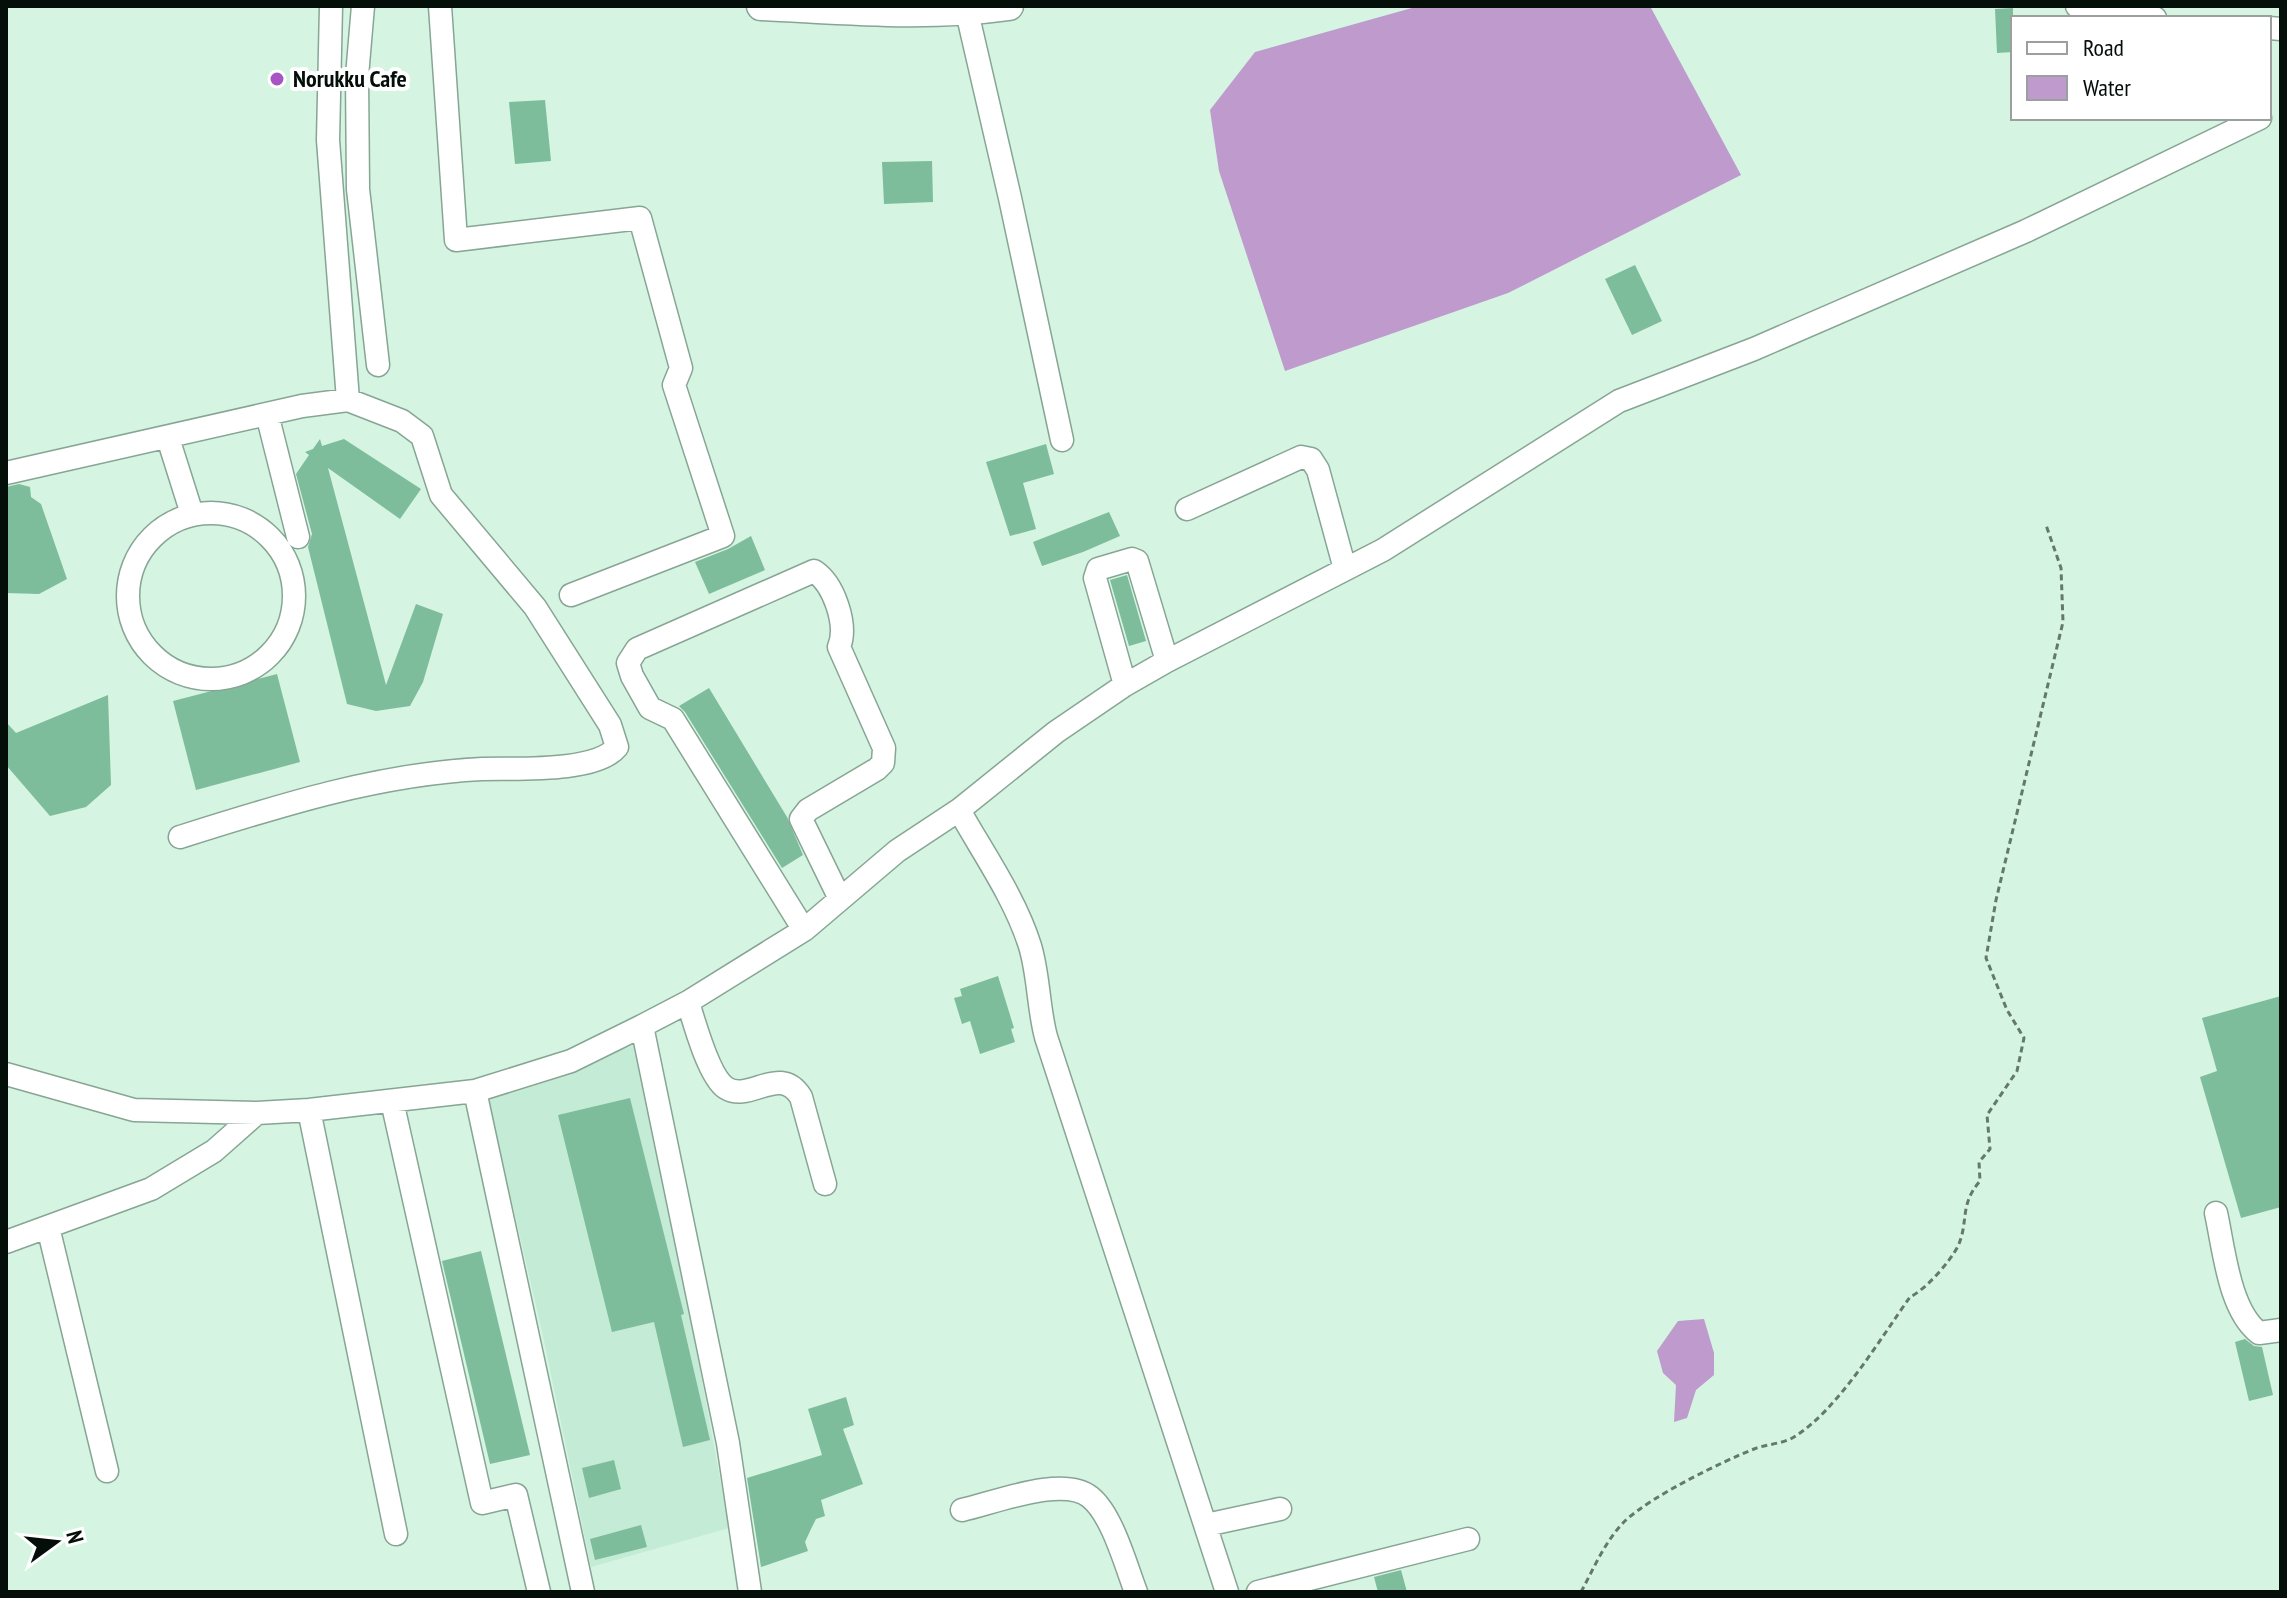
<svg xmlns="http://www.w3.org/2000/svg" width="2287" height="1598" font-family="'PT Sans Narrow',sans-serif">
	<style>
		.built { fill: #c4ebd5 }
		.water { fill: #be9acd }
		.building { fill: #7dbd9b }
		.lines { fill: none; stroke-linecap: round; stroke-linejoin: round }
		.minor-casing { stroke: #87a594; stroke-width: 25 }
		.major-casing { stroke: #87a594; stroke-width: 31 }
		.path { stroke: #64786d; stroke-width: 3; stroke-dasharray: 6 4; stroke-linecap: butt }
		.minor { stroke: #fff; stroke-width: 22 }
		.major { stroke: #fff; stroke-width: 28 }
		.poi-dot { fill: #a755c5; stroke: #fff; stroke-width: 3 }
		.labels { text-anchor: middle; stroke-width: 8; stroke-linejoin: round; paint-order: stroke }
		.poi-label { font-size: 24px; font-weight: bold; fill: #050f0a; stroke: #fff; text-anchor: start }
	</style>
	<rect width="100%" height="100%" fill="#d5f4e2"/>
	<!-- built -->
	<path class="built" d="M635,1045L681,1266L729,1528L591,1567L543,1336L488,1099Z"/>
	<!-- water -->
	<path class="water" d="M1419,6H1650L1741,175L1508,293L1285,371L1219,171L1210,110L1255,52Z
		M1704,1319L1714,1353V1375L1696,1390L1687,1418L1674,1422L1676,1385L1663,1373L1657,1351L1678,1321Z"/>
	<!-- building -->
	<path class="building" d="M2013,8V52L1997,53L1995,9Z
		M545,100L551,161L515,164L509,102Z
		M932,161L933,202L884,204L882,162Z
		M1635,265L1662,321L1632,335L1605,279Z
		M320,439L322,446L344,439L421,489L400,519L328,468L386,685L416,604L443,614L423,682L410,706L376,711L347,704L308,547L312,534L296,474L309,455L305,452L313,449Z
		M1046,444L1054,474L1023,483L1036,529L1010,536L986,462Z
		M19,484L30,487L31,497L41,504L67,579L39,594L6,593V487Z
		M1109,512L1120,536L1083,552L1042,566L1033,542Z
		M751,536L765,570L709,594L695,562L728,549Z
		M1127,575L1146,641L1129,646L1110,580Z
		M277,674L300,762L196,790L173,701Z
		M709,688L787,817L803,855L782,868L685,712L679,706Z
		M108,695L111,785L86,807L50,816L6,765V722L16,733Z
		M998,976L1014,1028L1011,1029L1015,1042L980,1054L970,1021L962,1024L954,998L962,996L960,989Z
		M2281,996V1207L2241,1218L2200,1077L2217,1071L2202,1018Z
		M630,1098L684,1314L681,1315L710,1440L683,1447L654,1322L612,1332L558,1115Z
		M481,1251L530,1455L490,1464L442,1261Z
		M2245,1339L2254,1346L2262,1347L2273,1395L2249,1401L2235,1342Z
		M846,1397L854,1425L843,1429L863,1484L821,1500L825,1516L816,1519L811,1529L805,1542L808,1551L761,1567L747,1478L822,1455L808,1409Z
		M614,1460L621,1489L589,1498L582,1468Z
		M641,1525L647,1547L595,1560L590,1539Z
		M1401,1570L1407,1592H1378L1374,1577Z"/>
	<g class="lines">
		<defs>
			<path id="minor" d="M331,6L328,140L348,400
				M363,6L357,76L358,189L378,365
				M440,6L456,240L640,218L681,368L674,385L723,536L571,595
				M2077,6L2155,18
				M967,12L1010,198L1062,440
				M2269,28L2281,29
				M267,414L298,537
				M168,438L192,514
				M6,473L302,406L348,400L402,421L422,436L441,495L535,607L610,725L617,747C596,773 514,768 482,769C378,774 278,806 180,837
				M1187,509L1301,457L1311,459L1318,470L1345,569
				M128 596a83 83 0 1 1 166 0a83 83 0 1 1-166 0Z
				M1125,685L1095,578L1098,569L1132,559L1137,561L1167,661
				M959,810C983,853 1015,898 1030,946C1039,976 1038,1007 1046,1037L1227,1592
				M804,930L673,719L650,708L632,676L628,663L637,649L814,571C834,584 848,625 839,647L884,748L883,763L877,769L808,810L801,819L840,899
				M688,1002C694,1022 709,1077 726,1088C750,1103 780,1063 801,1097L825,1184
				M642,1026L728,1443L750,1592
				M6,1074L134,1110L257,1113
				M475,1091L583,1592
				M392,1101L482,1503L516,1495L539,1592
				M309,1110L396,1534
				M2216,1213C2224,1249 2229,1310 2259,1333L2281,1330
				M48,1227L107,1471
				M6,1242L151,1189L214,1151L257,1113L309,1110L475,1091L571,1061L642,1026L688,1002L804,930L897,851L959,810L1056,732L1125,685L1167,661L1383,550L1619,401L1754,349L2026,231L2260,118
				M962,1510C994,1503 1063,1475 1090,1497C1112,1514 1126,1566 1136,1592
				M1206,1525L1280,1509
				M1258,1592L1468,1539"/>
			<path id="major" d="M761,6C846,10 924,18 1009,6"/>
		</defs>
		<!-- minor casing -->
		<use href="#minor" class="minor-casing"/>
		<!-- major casing -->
		<use href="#major" class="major-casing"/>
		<!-- path -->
		<path class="path" d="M1581,1592C1594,1568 1606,1539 1626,1520C1652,1496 1721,1462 1754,1449C1766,1444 1783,1444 1794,1437C1838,1410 1880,1339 1910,1297C1925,1290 1950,1262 1958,1246C1969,1222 1959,1205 1980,1181L1979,1162L1990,1149L1987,1115L2017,1071L2024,1038L2007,1010L1986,958L1996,900L2063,622L2061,568L2046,525"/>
		<!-- minor -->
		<use href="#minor" class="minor"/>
		<!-- major -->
		<use href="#major" class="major"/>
	</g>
	<!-- markers -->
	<circle class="poi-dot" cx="277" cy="79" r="8"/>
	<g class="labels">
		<!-- poi labels -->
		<g class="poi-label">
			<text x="293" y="87">Norukku Cafe</text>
		</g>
	</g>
	<!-- border -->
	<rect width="2287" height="1598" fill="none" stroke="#050f0a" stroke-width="16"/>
	<!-- legend -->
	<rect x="2011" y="16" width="260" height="104" fill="#ffffff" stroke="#9b9f9d" stroke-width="2"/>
	<rect x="2027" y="42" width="40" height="12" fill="#ffffff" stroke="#9b9f9d" stroke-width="2"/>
	<text x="2083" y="56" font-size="24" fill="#050f0a">Road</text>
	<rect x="2027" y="76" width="40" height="24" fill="#be9acd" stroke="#9b9f9d" stroke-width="2"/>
	<text x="2083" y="96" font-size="24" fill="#050f0a">Water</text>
	<!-- north arrow -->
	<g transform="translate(56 1542) rotate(75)" stroke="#ffffff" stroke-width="6" paint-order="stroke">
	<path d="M0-6L14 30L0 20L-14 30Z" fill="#050f0a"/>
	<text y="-12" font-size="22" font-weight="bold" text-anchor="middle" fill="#050f0a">N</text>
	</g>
</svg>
